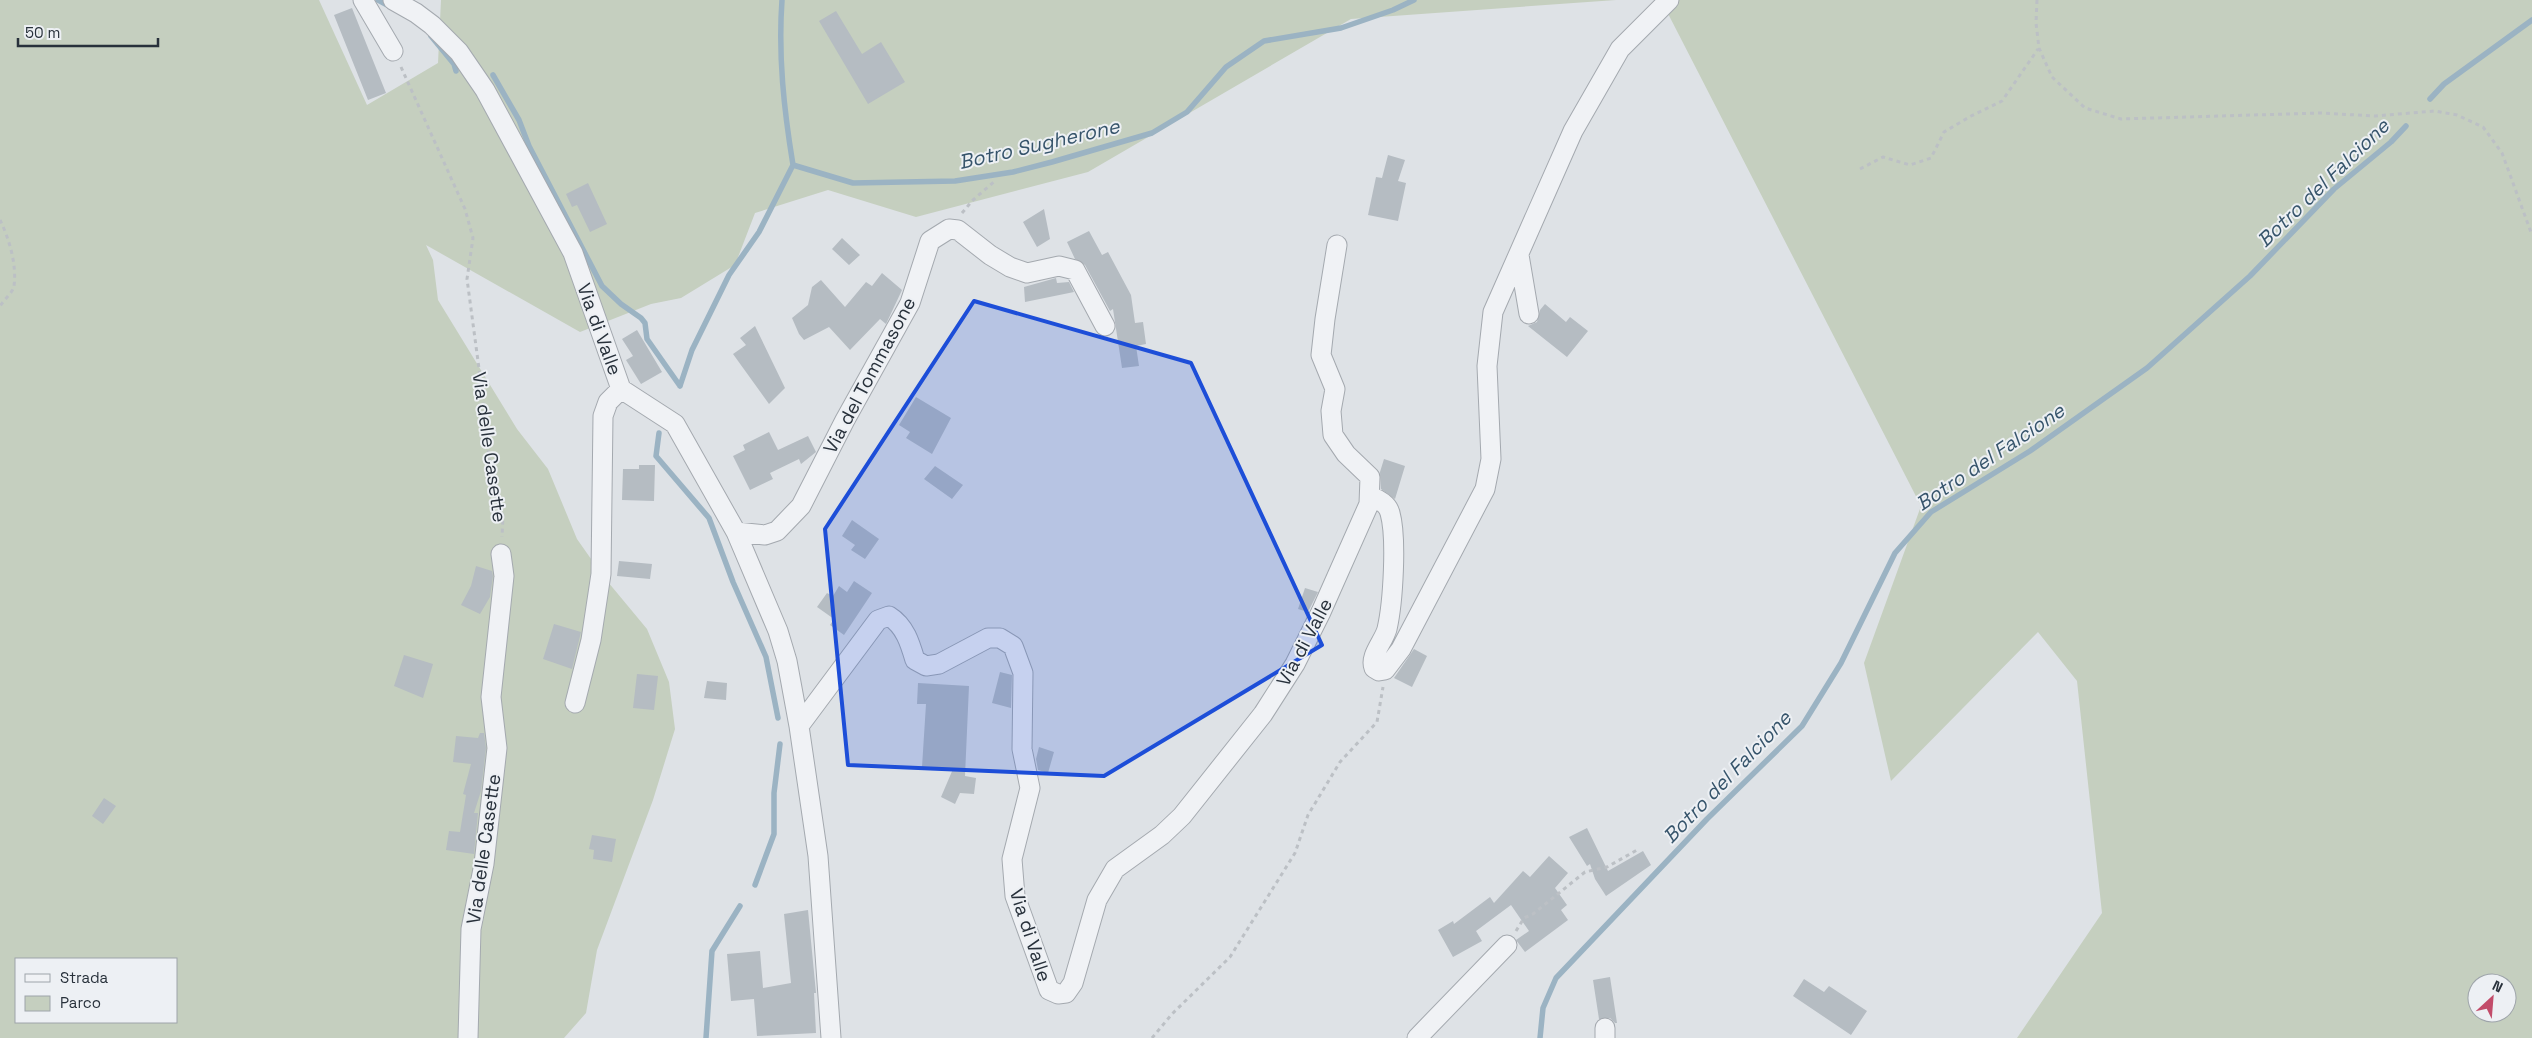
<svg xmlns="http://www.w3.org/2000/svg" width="2532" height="1038" font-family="'Space Grotesk',sans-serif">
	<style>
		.green { fill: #c5cfbf; fill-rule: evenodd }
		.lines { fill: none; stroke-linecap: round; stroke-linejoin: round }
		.stream { stroke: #9bb3c3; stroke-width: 5.5 }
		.building { fill: #b5bcc2 }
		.minor-casing { stroke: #a4a9af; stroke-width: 21 }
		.path { stroke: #bcc0c5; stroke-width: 3; stroke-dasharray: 4 4; stroke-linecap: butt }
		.minor { stroke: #f0f2f5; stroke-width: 19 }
		.marked { fill: #1d4ed8; fill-opacity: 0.2; stroke: #1d4ed8; stroke-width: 4; stroke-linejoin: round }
		.labels { text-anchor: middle; stroke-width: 4; stroke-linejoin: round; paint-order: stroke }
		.street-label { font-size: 19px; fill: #28313b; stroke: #edf0f4 }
		.water-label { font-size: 20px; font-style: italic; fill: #36546b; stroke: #edf0f4 }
	</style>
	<rect width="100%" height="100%" fill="#dee2e6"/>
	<!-- green -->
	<path class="green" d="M0,0H319L367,105L438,63L441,0H1616L1351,19L1088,172L916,217L828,190L755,213L735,265L681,298L651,304L580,332L426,245L433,260L438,300L517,429L548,469L577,539L603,576L647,629L669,682L675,729L653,800L597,950L586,1013L564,1038H0ZM16,959H176V1022H16Z
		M1661,0H2532V1038H2017L2102,913L2077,681L2038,632L1891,781L1864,663L1921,506ZM2477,983H2507V1013H2477Z"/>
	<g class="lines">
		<!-- stream -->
		<path class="stream" d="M378,0L391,7
			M782,0C778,56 784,110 793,165
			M431,36L454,64L456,71
			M493,75L519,120L529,146L602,286L621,304L641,318L645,323L647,339L680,386
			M2430,99L2444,84L2532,20
			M793,165L853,183L955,181L1013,172L1052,162L1152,133L1187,112L1226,67L1264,41L1341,28L1393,10L1414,0
			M680,386L692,350L729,275L759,232L793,165
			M659,433L656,456L709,518L733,582L766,657L778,718
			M755,885L774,834V793L780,744
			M706,1038L712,951L740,906
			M1540,1038L1543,1008L1556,978L1707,819L1802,726L1841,663L1895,553L1931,512L2030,451L2147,368L2250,276L2334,189L2391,142L2406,126"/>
	</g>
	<!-- building -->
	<path class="building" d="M352,8L386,93L368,100L334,15Z
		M836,11L862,54L881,42L905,82L868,104L819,21Z
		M1388,155L1405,160L1398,181L1406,183L1398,221L1368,215L1376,177L1382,178Z
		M588,183L607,224L590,232L577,205L572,207L566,194Z
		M1044,209L1050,239L1037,247L1023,222Z
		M1089,231L1102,255L1108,252L1131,295L1135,323L1143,322L1146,344L1136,346L1139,366L1122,368L1113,309L1110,311L1085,265L1075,259L1067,242Z
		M842,238L860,255L849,265L832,249Z
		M882,273L902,290L886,324L880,319L850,350L829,327L804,340L799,334L792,318L808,305L812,287L821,280L845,307L866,282L872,286Z
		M1056,278L1057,283L1069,282L1074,292L1025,302L1024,287Z
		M1545,304L1566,322L1570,317L1588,331L1567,357L1528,326L1537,322L1540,310Z
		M755,326L785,388L769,404L733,354L746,345L740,338Z
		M637,330L662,372L641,384L626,360L633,356L622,339Z
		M916,397L951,418L932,454L906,438L910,432L899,425Z
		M769,432L778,450L808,436L816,452L801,464L799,459L770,473L773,479L750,490L733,456L745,450L743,445Z
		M1384,459L1405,466L1395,499L1381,489L1380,472Z
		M639,465H655L654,501L622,500L623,469H639Z
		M935,466L963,485L952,499L924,479Z
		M852,520L879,539L865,559L851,550L855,545L842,536Z
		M619,561L652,564L650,579L617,576Z
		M476,566L492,571L493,576L490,597L480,614L461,605L471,586Z
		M854,581L872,593L844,635L830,625L834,619L817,607L827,593L833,596L839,586L847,592Z
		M1305,588L1318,592L1308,612L1298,609Z
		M554,624L581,632L572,669L543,659Z
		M1414,649L1427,656L1412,687L1394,678Z
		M404,655L433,664L423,698L394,686Z
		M1000,672L1012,675L1011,708L992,703Z
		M637,674L658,676L654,710L633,708Z
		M707,681L727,683L726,700L704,698Z
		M918,683L969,686L965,776L976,778L974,794L960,793L955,804L941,797L953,769L922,767L926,704H917Z
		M480,733H484L486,748L481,791L474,813H478L474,854L446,850L449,831L460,832L466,795L463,794L471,764L453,762L456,736L478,738Z
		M1039,747L1054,752L1048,773L1038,770L1036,759Z
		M104,798L116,806L103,824L92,816Z
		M1587,828L1608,871L1643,851L1651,865L1606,896L1595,879L1590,864L1587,866L1569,837Z
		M592,835L616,839L612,862L593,859L594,850L589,849Z
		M1549,856L1568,873L1555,888L1567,905L1561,910L1568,920L1525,952L1516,940L1529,931L1511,905L1476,931L1482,941L1453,957L1438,930L1453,921L1454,924L1490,897L1494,903L1523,871L1530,877Z
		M808,910L816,993H814L816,1033L757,1036L754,999L731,1001L727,954L760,951L763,988L791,983L784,914Z
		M1610,977L1617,1023H1615L1610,1018L1599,1019L1593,980Z
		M1804,979L1824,992L1829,986L1867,1011L1851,1035L1793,996Z"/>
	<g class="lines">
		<defs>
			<path id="minor" d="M363,0L393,51
				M393,0L416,13L432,25L459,52L485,90L573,253L621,389L675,424L736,532L778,631L787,661L799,726L818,856L831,1038
				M1337,245L1325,319L1321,355L1335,389L1331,411L1333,435L1346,454L1370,477L1369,504
				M1519,255L1529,314
				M736,532L765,535L777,531L801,506L845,420L910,303L930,241L949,229L958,230L990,255L1010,267L1027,273L1059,266L1075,270L1105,326
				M575,703L591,640L601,574L603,416L608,402L621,389
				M799,726L878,620L889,616C905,626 910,643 915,660L926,666L939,664L988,638H1000L1013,646L1023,673L1022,749L1030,788L1012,859L1015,896L1049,990L1058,994L1066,993L1073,983L1097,900L1115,869L1162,835L1182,816L1263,714L1295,664L1321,612L1369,504L1377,499C1384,503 1388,506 1390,513C1397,538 1393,603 1387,629C1384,641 1369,656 1374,668L1379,671L1385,670L1401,649L1485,489L1491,459L1487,366L1493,312L1573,131L1620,49L1669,0
				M1605,1028V1038
				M468,1038L471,929L484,864L497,748L491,697L504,576L501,554
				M1417,1038L1507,945"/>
		</defs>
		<!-- minor casing -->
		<use href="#minor" class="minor-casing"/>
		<!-- path -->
		<path class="path" d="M2037,0L2036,23L2039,48L2052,77L2085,108L2121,119L2320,113L2375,116L2435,111L2457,115L2483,127L2502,153L2532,235
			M401,67L465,209L473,238L467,279L482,391L489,458L503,516L502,537
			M1860,169L1883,157L1910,165L1931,158L1944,132L1971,116L2002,101L2038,49
			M962,213L973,200L996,180
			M0,220C9,238 17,265 14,286C13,292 4,300 0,306
			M1516,931L1524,918L1533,914L1585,872L1607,867L1637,850
			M1152,1038L1172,1014L1230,957L1295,853L1308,815L1340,762L1377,722L1383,687"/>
		<!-- minor -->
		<use href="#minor" class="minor"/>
	</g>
	<!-- marked area -->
	<path class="marked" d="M974,301L1191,363L1322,645L1104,776L848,765L825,529Z"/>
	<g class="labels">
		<!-- street labels -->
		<g class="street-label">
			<text transform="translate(600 329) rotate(70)" y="7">Via di Valle</text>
			<text transform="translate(869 375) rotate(-62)" y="7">Via del Tommasone</text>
			<text transform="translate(490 447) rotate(82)" y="7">Via delle Casette</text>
			<text transform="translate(1304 642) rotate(-62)" y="7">Via di Valle</text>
			<text transform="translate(483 849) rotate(-82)" y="7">Via delle Casette</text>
			<text transform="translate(1031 935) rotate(72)" y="7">Via di Valle</text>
		</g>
		<!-- water labels -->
		<g class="water-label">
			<text transform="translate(1039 144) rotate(-13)" y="7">Botro Sugherone</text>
			<text transform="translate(2323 183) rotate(-44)" y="7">Botro del Falcione</text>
			<text transform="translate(1990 457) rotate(-34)" y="7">Botro del Falcione</text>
			<text transform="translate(1727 777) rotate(-46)" y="7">Botro del Falcione</text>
		</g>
	</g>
	<!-- legend -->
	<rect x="15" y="958" width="162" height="65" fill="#edf0f4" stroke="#9ea4aa"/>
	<rect x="25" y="974" width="25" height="8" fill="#f0f2f5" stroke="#9ea4aa"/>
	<text x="60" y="983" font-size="15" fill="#28313b">Strada</text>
	<rect x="25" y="996" width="25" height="15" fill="#c5cfbf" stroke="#9ea4aa"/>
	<text x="60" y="1008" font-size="15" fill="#28313b">Parco</text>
	<!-- north arrow -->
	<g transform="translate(2492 998) rotate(26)"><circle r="24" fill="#edf0f4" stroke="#9ea4aa"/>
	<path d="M0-4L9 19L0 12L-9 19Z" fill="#c24c6a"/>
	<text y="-8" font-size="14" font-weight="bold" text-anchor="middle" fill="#28313b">N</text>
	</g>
	<!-- scale -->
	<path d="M18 38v8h140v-8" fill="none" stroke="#28313b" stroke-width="2.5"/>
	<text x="25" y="38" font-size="15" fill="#28313b" stroke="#edf0f4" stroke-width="4" paint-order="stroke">50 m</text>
</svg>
